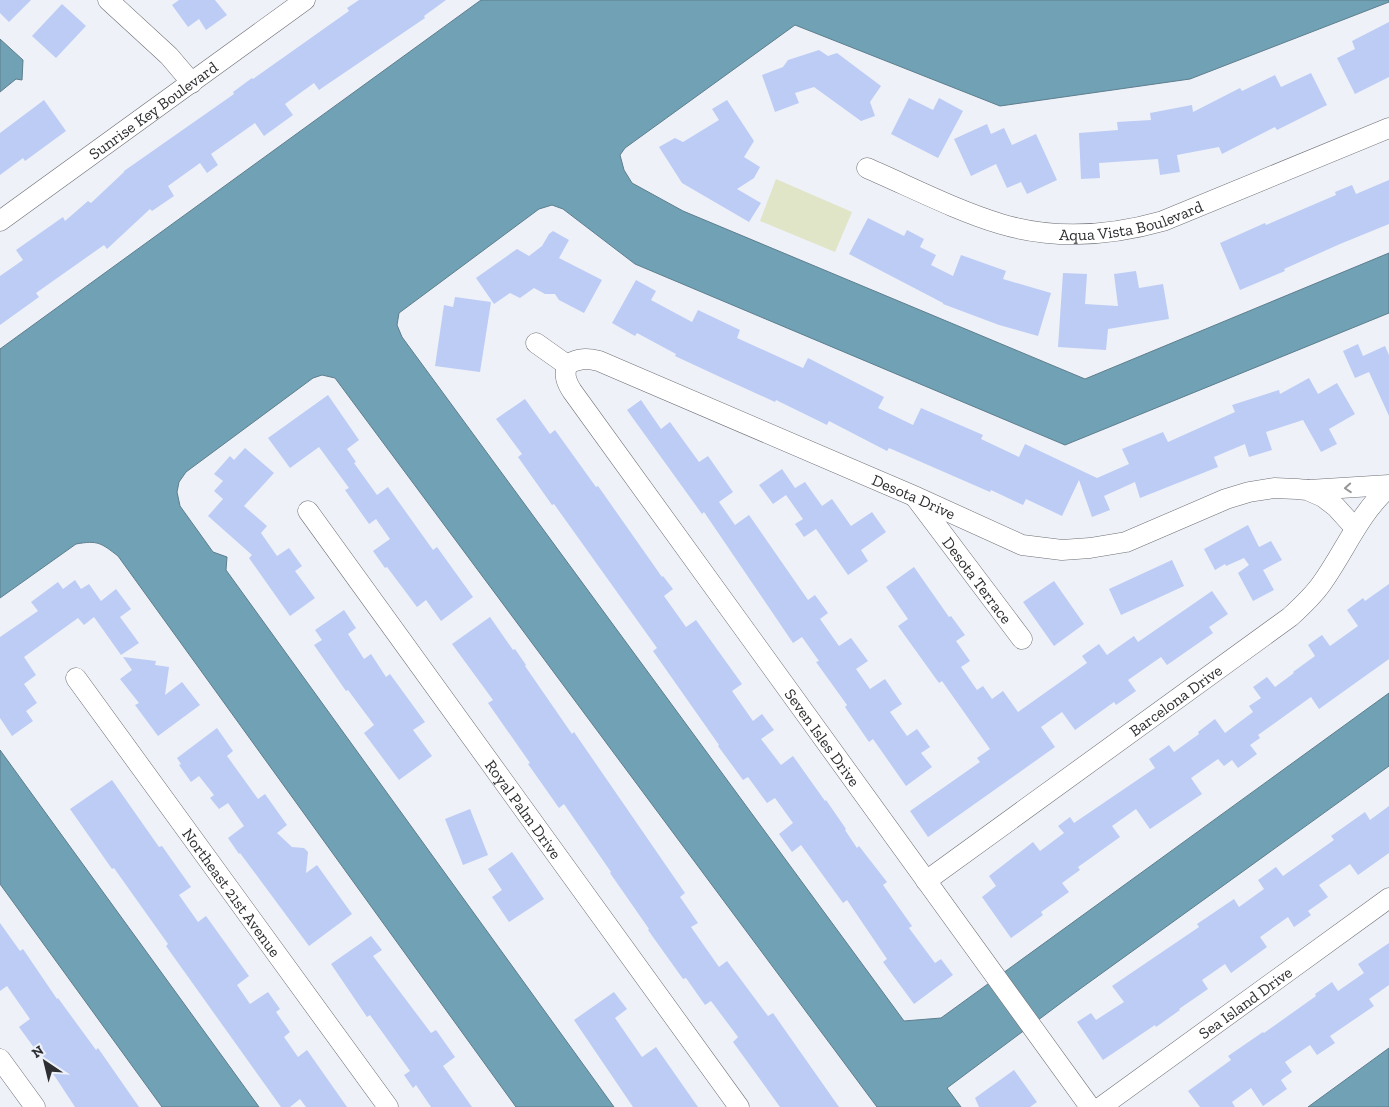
<svg xmlns="http://www.w3.org/2000/svg" width="1389" height="1107" font-family="'Zilla Slab',serif">
	<style>
		.green { fill: #e0e5c7 }
		.water { fill: #71a1b5; stroke: #5d7e8d }
		.building { fill: #bcccf5 }
		.lines { fill: none; stroke-linecap: round; stroke-linejoin: round }
		.minor-casing { stroke: #6d6f75; stroke-width: 21 }
		.minor { stroke: #fff; stroke-width: 20 }
		.oneway { stroke: #969698 }
		.labels { text-anchor: middle; stroke-width: 5; stroke-linejoin: round; paint-order: stroke }
		.street-label { font-size: 16px; fill: #2d2e31; stroke: #eef1f8 }
	</style>
	<rect width="100%" height="100%" fill="#eef1f8"/>
	<!-- green -->
	<path class="green" d="M776,179L852,212L835,252L760,221Z"/>
	<!-- water -->
	<path class="water" d="M481,0H1389V2L1190,79L1000,106L795,25L625,148L620,155L624,170L632,183L683,211L1085,379L1389,253V313L1065,445L635,264L563,209L552,205L539,209L399,313L397,325L402,337L904,1021L941,1018L1389,693V766L1073,994L947,1088L961,1107H877L335,378L322,375L313,378L186,472L179,482L177,492L180,506L213,552L227,557L226,570L614,1107H516L118,556C101,543 98,540 76,544L0,598V349Z
		M0,39L23,60L22,80L16,79L0,92Z
		M0,750L259,1107H162L0,884Z
		M1389,1048V1107H1308Z"/>
	<!-- building -->
	<path class="building" d="M0,0H31L9,22L0,13Z
		M179,0H215L227,15L206,30L199,19L188,27L172,5Z
		M359,0H446L424,16L425,18L319,90L314,83L285,104L293,115L264,136L255,123L211,154L218,165L207,173L200,163L168,186L174,196L152,211L150,209L107,249L104,245L36,293L39,297L0,325V276L23,260L16,250L63,217L65,221L88,201L91,203L124,172V171L234,94L233,92L252,78L253,79L349,11L347,8Z
		M62,4L86,26L56,58L32,36Z
		M1389,22V77L1355,94L1337,58L1355,49L1352,41Z
		M819,50L828,56L837,53L881,86L870,102L875,116L861,121L814,87L795,93L799,103L775,112L762,75L783,67L788,60Z
		M1311,73L1327,105L1277,130L1275,127L1222,154L1219,147L1177,155L1180,172L1160,175L1158,159L1099,163L1100,178L1081,179L1079,133L1118,130L1117,122L1151,120L1150,113L1192,105L1193,112L1240,88L1242,91L1275,75L1281,87Z
		M909,98L933,110L939,98L963,111L938,158L891,134Z
		M44,100L66,131L25,161L23,158L0,175V133Z
		M727,100L754,141L744,157L760,167L754,178L737,189L761,203L749,222L682,183L659,147L675,138L683,142L719,120L712,109Z
		M987,124L991,134L1004,128L1012,145L1036,134L1057,180L1027,194L1021,182L1007,188L996,164L971,176L954,139Z
		M1389,180V224L1340,244L1284,269L1285,271L1240,290L1220,243L1265,223L1266,225L1336,195L1335,192L1352,185L1356,194Z
		M868,218L904,236L907,230L924,239L920,247L936,255L931,265L953,276L961,255L1006,271L1003,279L1051,293L1038,336L999,325L943,304V303L849,254Z
		M553,231L569,240L559,258L602,280L584,313L559,300L555,294H545L534,288L520,298L510,293L494,304L476,278L517,249L529,256L542,246L549,234Z
		M1136,271L1139,288L1163,284L1169,319L1108,329L1106,350L1058,347L1063,273L1087,274L1085,304L1118,306L1114,274Z
		M636,280L656,291L651,300L692,322L698,310L740,330L737,338L803,368L808,358L884,397L878,408L913,425L921,408L983,435L981,439L1019,457L1025,444L1097,478L1129,464L1122,449L1163,432L1168,442L1235,412L1232,405L1279,390L1280,394L1309,378L1318,394L1337,383L1355,414L1329,429L1337,444L1321,452L1303,420L1266,432L1272,450L1249,457L1245,444L1214,457L1218,467L1140,498L1135,482L1104,496L1110,510L1092,517L1079,480L1062,516L1026,499L1023,505L991,490L990,492L889,448L887,451L829,421L827,425L776,400L775,402L718,376L675,356L676,354L637,333L635,336L612,323Z
		M455,297L491,302L480,372L435,366L444,305L453,307Z
		M1358,344L1363,356L1385,346L1389,355V416L1369,372L1355,378L1343,351Z
		M328,395L359,440L347,449L356,462L354,463L377,495L388,487L433,550L437,547L473,597L441,621L426,600L417,607L387,567L385,568L373,551L390,539L376,519L369,524L345,490L349,488L319,447L290,468L268,438Z
		M525,399L550,434L555,430L596,487L598,486L662,577L663,576L673,589L664,596L686,627L696,620L742,684L732,691L753,721L762,714L774,730L761,739L781,765L793,756L825,801L826,800L846,829L845,830L857,848L859,846L887,882L883,885L912,926L909,928L935,963L941,959L953,975L914,1004L883,962L887,959L847,900L843,903L801,845L792,852L779,834L793,823L775,798L767,803L748,777L743,780L718,746L719,745L653,651L657,648L554,504L552,505L518,457L522,454L496,419Z
		M641,400L661,429L670,422L699,462L708,456L733,492L719,502L735,525L749,515L808,600L815,595L828,613L820,619L839,646L851,638L868,661L856,669L870,689L885,679L902,704L890,712L907,736L917,729L930,747L921,753L932,767L906,786L873,739L869,742L845,707L847,705L816,662L819,661L802,637L793,643L704,512L702,514L627,410Z
		M245,448L274,473L244,506L267,526L261,533L277,556L289,548L302,566L295,571L315,598L290,616L249,558L252,555L208,516L223,499L214,491L223,481L214,474L230,456L234,460Z
		M782,469L795,488L805,482L822,506L832,499L851,526L872,512L886,532L861,550L868,561L848,575L816,529L804,537L795,524L803,519L786,495L773,504L759,485Z
		M1248,525L1259,547L1271,541L1282,560L1263,570L1274,590L1253,601L1238,573L1249,565L1244,558L1226,566L1225,564L1215,570L1204,549Z
		M1172,560L1184,586L1121,615L1109,589Z
		M914,567L949,617L951,616L965,635L956,641L970,661L961,667L977,690L983,686L992,699L1003,691L1018,712L1087,663L1082,656L1099,644L1107,655L1134,636L1138,642L1212,591L1228,614L1209,627L1213,633L1167,665L1161,657L1128,680L1136,691L1116,705L1114,702L1075,730L1062,712L1041,727L1055,747L928,837L910,811L980,762L977,758L990,749L942,681L939,683L898,626L908,619L886,587Z
		M75,580L81,589L89,584L101,601L116,589L131,609L120,617L139,643L121,655L94,617L84,625L78,618L24,657L36,675L24,684L37,703L26,711L33,721L12,736L0,718V637L38,611L31,602L58,582L63,589Z
		M1054,581L1084,624L1054,646L1023,602Z
		M1389,584V659L1319,709L1311,697L1258,735L1260,738L1250,745L1257,754L1238,768L1232,760L1224,766L1218,759L1191,778L1202,794L1150,829L1136,809L1112,826L1120,837L1078,867L1080,870L1062,883L1069,892L1041,912L1043,915L1011,938L982,897L996,886L989,876L1033,842L1040,851L1064,833L1058,826L1070,817L1074,823L1155,768L1149,759L1169,745L1174,752L1199,734L1198,732L1215,719L1225,733L1253,712L1249,706L1261,698L1253,687L1267,677L1275,687L1294,673L1293,672L1315,656L1308,645L1322,635L1330,646L1358,626L1347,610L1363,598L1365,601Z
		M344,610L356,628L348,634L364,659L371,654L386,677L390,674L425,722L413,730L432,756L399,780L364,733L374,725L348,690L346,691L314,645L322,640L315,630Z
		M490,617L513,650L515,649L526,665L525,666L572,734L574,732L685,893L680,897L698,923L691,927L719,967L727,961L768,1016L773,1013L839,1107H780L733,1042L738,1037L711,1001L705,1005L686,978L683,979L648,930L649,929L610,873L611,872L564,804L559,808L528,764L530,763L488,703L493,700L452,644Z
		M123,657L156,661L155,665L169,667L165,695L182,682L200,705L158,736L135,705L139,703L120,679L132,670Z
		M217,728L233,751L227,756L258,799L265,794L287,825L277,833L292,847L304,848L308,852L306,873L317,865L352,914L309,946L240,853L239,854L228,838L244,826L228,803L219,809L210,798L214,795L199,776L191,782L179,765L181,764L177,758Z
		M112,780L159,847L162,846L191,887L179,895L198,922L206,916L249,976L237,985L250,1004L268,992L280,1009L276,1012L290,1032L284,1037L298,1057L307,1050L347,1107H306L300,1099L290,1107H281L166,946L168,944L114,868L112,869L70,809Z
		M1389,806V853L1358,875L1350,864L1319,885L1328,897L1308,911L1311,915L1294,927L1288,917L1260,937L1267,947L1231,973L1225,964L1202,980L1208,989L1179,1009L1180,1010L1156,1027L1155,1025L1103,1060L1077,1022L1091,1013L1096,1020L1124,1002L1112,986L1199,927L1197,924L1234,899L1239,907L1264,889L1258,880L1276,867L1283,876L1334,840L1331,836L1365,812L1370,820Z
		M470,809L488,855L463,865L445,819Z
		M512,852L544,899L509,922L492,897L502,890L488,869Z
		M0,923L20,951L23,949L57,999L58,998L96,1050L98,1048L139,1107H75L56,1078L19,1027L30,1019L7,986L0,991Z
		M371,936L382,950L373,956L431,1033L436,1030L455,1057L443,1066L472,1107H431L416,1085L413,1088L404,1075L410,1071L370,1015L367,1017L331,964Z
		M1389,943V985L1369,999L1374,1006L1330,1036L1335,1043L1317,1055L1310,1045L1285,1062L1292,1072L1281,1080L1287,1089L1263,1106L1251,1088L1232,1102L1235,1107H1200L1188,1091L1231,1060L1228,1056L1263,1032L1264,1033L1316,996L1315,994L1332,982L1338,991L1364,973L1358,964Z
		M614,992L627,1009L615,1018L642,1057L656,1047L698,1107H633L574,1020Z
		M1014,1070L1037,1102L1030,1107H979L975,1098Z"/>
	<g class="lines">
		<defs>
			<g id="minor">
				<path d="M108,0L169,56L192,83"/>
				<path id="s1" d="M867,168C911,187 955,210 1001,224C1055,240 1110,236 1163,221L1389,128"/>
				<path id="s2" d="M0,221L305,0"/>
				<path d="M536,343L567,365"/>
				<path id="s3" d="M567,365C564,375 566,382 572,391L1090,1107"/>
				<path id="s4" d="M567,365C578,358 587,358 599,361L914,496L1022,545L1062,550L1090,548L1126,542L1226,499L1249,492L1274,488L1297,489L1307,490L1323,497L1336,507L1355,528"/>
				<path d="M1309,490L1389,485"/>
				<path id="s5" d="M915,497L1022,639"/>
				<path id="s6" d="M308,511L739,1107"/>
				<path id="s7" d="M76,678L388,1107"/>
				<path id="s8" d="M926,881L1290,617C1301,607 1313,596 1322,583C1345,551 1359,514 1389,487"/>
				<path d="M0,1059L35,1107"/>
				<path id="s9" d="M1101,1107L1389,898"/>
			</g>
		</defs>
		<!-- minor casing -->
		<use href="#minor" class="minor-casing"/>
		<!-- minor -->
		<use href="#minor" class="minor"/>
	</g>
	<!-- one-way arrows -->
	<defs><path id="oneway-chevron" d="M-2-3.5L2.5 0L-2 3.5" fill="none" stroke-width="1.6" stroke-linecap="round" stroke-linejoin="round" transform="scale(1.25)"/></defs>
	<use class="oneway" href="#oneway-chevron" transform="translate(1348 488) rotate(176)"/>
	<g class="labels">
		<!-- street labels -->
		<g class="street-label">
			<text dy="6" stroke="none"><textPath href="#s2" startOffset="189">Sunrise Key Boulevard</textPath></text>
			<text dy="6" stroke="none"><textPath href="#s1" startOffset="278">Aqua Vista Boulevard</textPath></text>
			<text dy="6" stroke="none"><textPath href="#s4" startOffset="376">Desota Drive</textPath></text>
			<text dy="6" stroke="none"><textPath href="#s5" startOffset="104">Desota Terrace</textPath></text>
			<text dy="6" stroke="none"><textPath href="#s8" startOffset="308">Barcelona Drive</textPath></text>
			<text dy="6" stroke="none"><textPath href="#s3" startOffset="455">Seven Isles Drive</textPath></text>
			<text dy="6" stroke="none"><textPath href="#s6" startOffset="368">Royal Palm Drive</textPath></text>
			<text dy="6" stroke="none"><textPath href="#s7" startOffset="265">Northeast 21st Avenue</textPath></text>
			<text dy="6" stroke="none"><textPath href="#s9" startOffset="178">Sea Island Drive</textPath></text>
		</g>
	</g>
	<!-- north arrow -->
	<g transform="translate(45 1062) rotate(325)" stroke="#eef1f8" stroke-width="4" paint-order="stroke">
	<path d="M0-4L9 19L0 12L-9 19Z" fill="#2d2e31"/>
	<text y="-8" font-size="14" font-weight="bold" text-anchor="middle" fill="#2d2e31">N</text>
	</g>
</svg>
